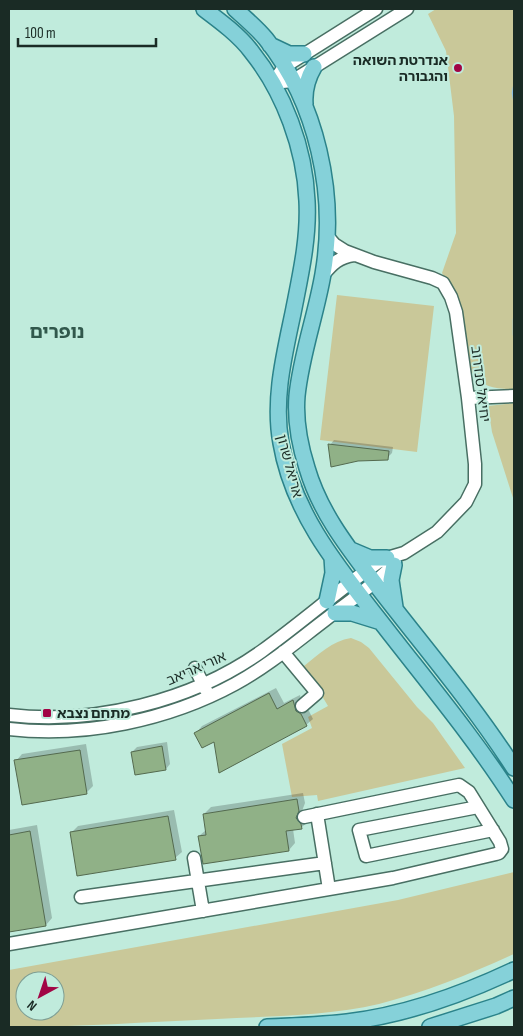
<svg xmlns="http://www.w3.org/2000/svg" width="523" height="1036" font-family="'Sofia Sans Condensed','Noto Sans Hebrew',sans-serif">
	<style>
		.green { fill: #c9c899; fill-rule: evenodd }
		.shadow { fill: #0003 }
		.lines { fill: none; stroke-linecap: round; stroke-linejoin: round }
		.stream { stroke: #8ebfe0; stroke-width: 2.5 }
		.building { fill: #90b187; stroke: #546a4f }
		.minor-casing { stroke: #486f63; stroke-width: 15 }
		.major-casing { stroke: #2b838a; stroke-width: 18 }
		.minor { stroke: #fff; stroke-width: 12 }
		.major { stroke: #85d1d9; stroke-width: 15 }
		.poi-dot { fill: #a10545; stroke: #c0ebdc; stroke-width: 2 }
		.labels { text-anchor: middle; stroke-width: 4; stroke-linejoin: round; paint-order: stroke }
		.poi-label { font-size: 14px; font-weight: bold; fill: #1a2b25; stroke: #c0ebdc; text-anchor: end }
		.street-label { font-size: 14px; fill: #1a2b25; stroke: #c0ebdc }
		.district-label { font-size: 19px; font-weight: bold; fill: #31584c; stroke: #c0ebdc }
	</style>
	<rect width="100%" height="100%" fill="#c0ebdc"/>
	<!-- green -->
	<path class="green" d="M436,9H514V389C495,389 482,388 471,370L461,308L456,295L442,273L456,233L454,116L446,51L428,14Z
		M337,295L434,306L417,452L320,440Z
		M514,403V501L492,432L488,406Z
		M351,638L361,642L369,648L417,707L433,723L465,768L318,801L317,795L292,797L282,744L312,728L308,717L328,706L304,666C319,654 332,641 351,638Z
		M514,872V954C470,974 426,992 379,1004C327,1016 271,1016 217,1019C148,1022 78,1027 9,1027V970L398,900ZM25,981H55V1011H25Z"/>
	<!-- shadow -->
	<path class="shadow" d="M334,440L393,447L392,453L387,458L330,445Z
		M276,688L284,703L300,695L302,704L307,707L313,719L306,725L215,740L196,733L202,726Z
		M167,742L170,764L166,769L132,752L137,747Z
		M86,744L93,786L86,793L16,761L22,754Z
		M303,793L305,803L302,811L308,821L301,828L293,829L295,843L289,850L204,863L199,836L206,830L204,814L211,807Z
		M174,810L182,852L175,858L71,833L78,826Z
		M37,825L52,918L46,925L9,931V830Z"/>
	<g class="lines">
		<!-- stream -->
		<path class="stream" d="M514,87L513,93L514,99
			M514,319V335"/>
	</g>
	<!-- building -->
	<path class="building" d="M328,444L389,451L388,460L358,461L331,467Z
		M269,693L277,709L293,700L296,711L301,714L307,726L219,773L214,742L202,748L194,733Z
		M162,746L166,770L135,775L131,752Z
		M80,750L87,794L22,805L14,760Z
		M297,799L299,811L296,818L301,824L302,829L286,831L289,851L203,864L198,836L206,835L203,814Z
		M168,816L176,860L77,876L70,832Z
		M30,831L46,926L9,932V835Z"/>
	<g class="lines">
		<defs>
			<path id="minor" d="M279,74L284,67L376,9
				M273,83L292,81L407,9
				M323,275C332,264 339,257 354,255
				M468,398L514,396
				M283,652L317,693L302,706
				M195,668L206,690
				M9,715C94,725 192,701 262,651C301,623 337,591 377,563L387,558L404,553L437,532L466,502L475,484V464L468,398L456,312L451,297L443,283L432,278L374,262L345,251L334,244L328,237
				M9,729C84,738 169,720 235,684C268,666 296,642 325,620C348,602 375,585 395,563
				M478,807L359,830L366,856L493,830
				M317,814L329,889
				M194,858L203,911
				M81,897L325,863
				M9,944L393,878L496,854L499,853L502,849L500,842L469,792L459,785L304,817"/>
			<path id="major" d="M204,9C220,21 239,35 251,51C284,92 305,149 307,201C309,239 300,277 293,313C284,356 273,400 281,443C293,515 341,571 384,626C429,684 475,739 514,800
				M235,9C245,18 257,28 266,39C317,103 337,194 323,274C316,315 301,355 297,396C295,420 300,446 307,468C320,513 349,549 377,586C423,646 473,704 514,768
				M270,45L289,54H304
				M305,104C304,90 307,79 314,67
				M351,550L370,558H387
				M394,565L391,580L395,607
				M327,601L333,573L332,557
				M335,613H352L381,622
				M267,1027C294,1026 321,1025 347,1022C406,1015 461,995 514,970
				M430,1027L496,1006L514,998"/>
		</defs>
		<!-- minor casing -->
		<use href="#minor" class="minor-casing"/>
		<!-- major casing -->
		<use href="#major" class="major-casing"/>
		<!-- minor -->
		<use href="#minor" class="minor"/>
		<!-- major -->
		<use href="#major" class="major"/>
	</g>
	<!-- markers -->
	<g class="poi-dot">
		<circle cx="458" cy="68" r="5"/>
		<rect x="42" y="708" width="10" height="10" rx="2.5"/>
	</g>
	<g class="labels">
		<!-- poi labels -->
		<g class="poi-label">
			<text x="448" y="65">אנדרטת השואה<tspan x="448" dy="16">והגבורה</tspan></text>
			<text x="57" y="718" text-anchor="start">מתחם נצבא</text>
		</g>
		<!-- street labels -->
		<g class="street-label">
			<text transform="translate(481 384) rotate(83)" y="5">יחיאל סנדרוב</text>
			<text transform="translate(290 466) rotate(75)" y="5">אריאל שרון</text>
			<text transform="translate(196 668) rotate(-24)" y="5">אורי אריאב</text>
		</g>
		<!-- district labels -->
		<g class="district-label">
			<text x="57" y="338">נופרים</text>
		</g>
	</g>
	<!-- border -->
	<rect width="523" height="1036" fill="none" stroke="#1a2b25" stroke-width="20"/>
	<!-- north arrow -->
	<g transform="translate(40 996) rotate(220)"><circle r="24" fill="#c0ebdc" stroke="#7e9e93"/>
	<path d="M0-4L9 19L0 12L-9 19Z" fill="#a10545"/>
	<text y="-8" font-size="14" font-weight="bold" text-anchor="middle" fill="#1a2b25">N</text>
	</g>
	<!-- scale -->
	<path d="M18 38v8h138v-8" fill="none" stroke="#1a2b25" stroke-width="2.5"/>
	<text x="25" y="38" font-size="15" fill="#1a2b25" stroke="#c0ebdc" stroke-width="4" paint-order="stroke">100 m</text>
</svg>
